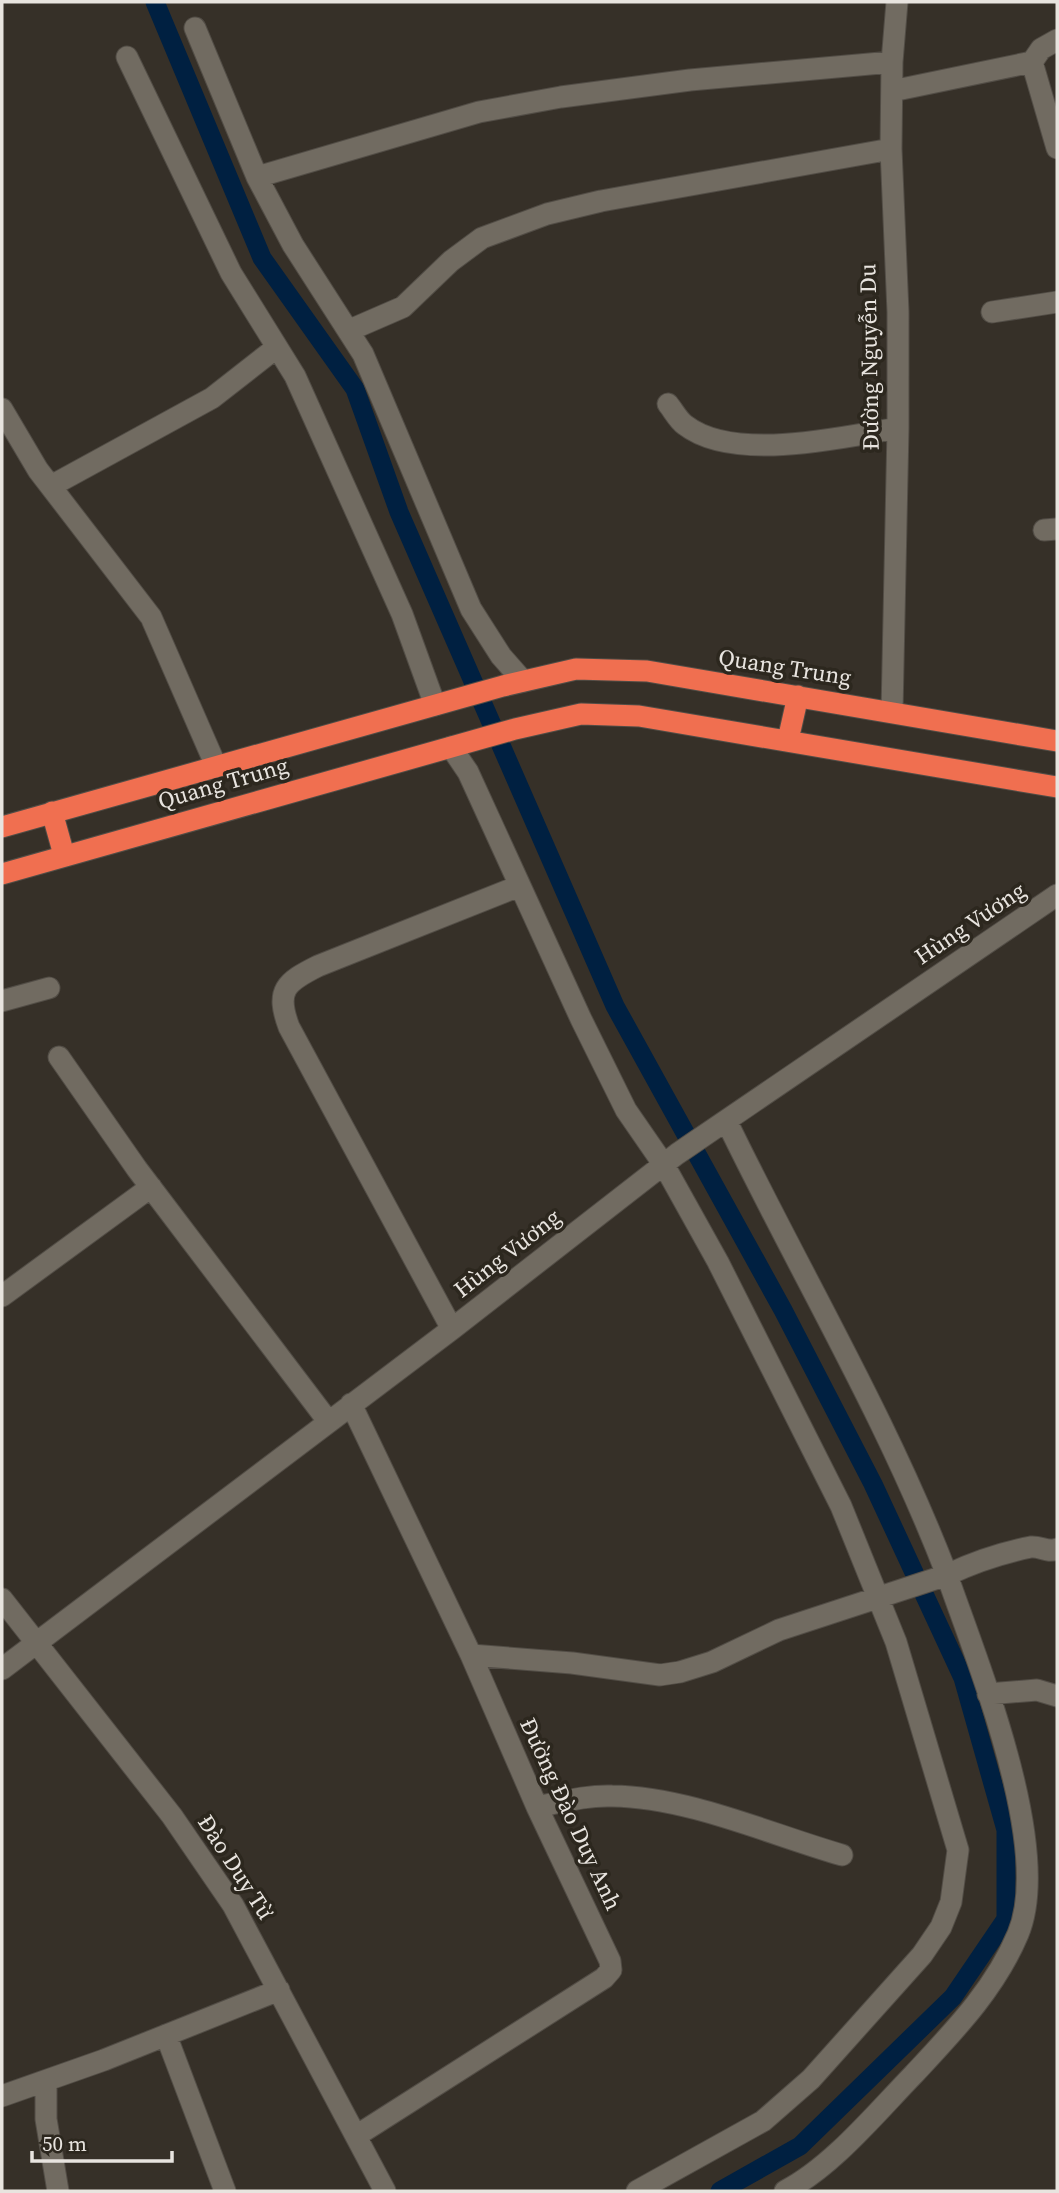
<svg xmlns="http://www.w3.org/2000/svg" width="1059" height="2193" font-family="'Source Serif 4',serif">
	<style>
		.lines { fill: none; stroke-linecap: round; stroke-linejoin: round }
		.canal { stroke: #002041; stroke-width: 19 }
		.minor-casing { stroke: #524d46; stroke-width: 23 }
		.highway-casing { stroke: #524d46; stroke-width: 23 }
		.minor { stroke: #716b61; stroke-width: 21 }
		.highway { stroke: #f06f50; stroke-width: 21 }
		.labels { text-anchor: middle; stroke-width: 7; stroke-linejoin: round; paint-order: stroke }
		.street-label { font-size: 23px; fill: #e8e4df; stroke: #2c271e }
	</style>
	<rect width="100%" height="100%" fill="#363028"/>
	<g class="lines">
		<!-- canal -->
		<path class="canal" d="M155,2L262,258L355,389L399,512L615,1006L783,1310L873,1484L963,1678L1006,1830V1919L953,1997L800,2146L720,2191"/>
		<defs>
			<path id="minor" d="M195,28L257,177L293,245L363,354L471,609L501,656L523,681
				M127,57L231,273L295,376L402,614L435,705
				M1032,62L1057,148
				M892,91L1032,62L1041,49L1057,40
				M257,177L479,112L561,97L690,80L892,62
				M992,312L1057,302
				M350,330L403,307L451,261L482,238L547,214L601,201L891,149
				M668,404C673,410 678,420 685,425C734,463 842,437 898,428
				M2,409L38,470L151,617L216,766
				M51,486L212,398L276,348
				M1044,530L1057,529
				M892,712L898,428V312L891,149L892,62L897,2
				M451,747L468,772L581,1019L626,1110L664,1165L718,1262L841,1506L896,1642L958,1850L951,1902L941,1927L922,1955L811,2079L763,2121L637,2191
				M2,1001L49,988
				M59,1057L137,1169L328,1421
				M727,1122C800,1273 887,1418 947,1575C974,1562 1001,1553 1031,1547C1041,1546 1047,1553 1057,1549
				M2,1296L151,1187
				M452,1329L289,1027C275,990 286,982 318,966L519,886
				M351,1404L471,1655L537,1807L610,1961L611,1970L604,1978L356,2136
				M2,1599L172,1816L233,1905L385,2191
				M471,1655L572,1663L660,1675L680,1672L712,1662L779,1630L947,1575C977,1662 1054,1848 1018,1934C995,1989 954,2031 914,2074C877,2112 832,2167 785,2191
				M2,1669L452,1329L677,1154L1057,895
				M988,1694L1037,1690L1057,1696
				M537,1807C562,1802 587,1795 612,1796C688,1797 769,1834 842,1855
				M166,2035L225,2191
				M46,2082V2119L58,2191
				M2,2096L104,2060L279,1990"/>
			<path id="highway" d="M788,740L798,696
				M52,812L64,855
				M2,827L503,686L576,669L647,671L1057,741
				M2,874L515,729L581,714L639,716L1057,787"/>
		</defs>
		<!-- minor casing -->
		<use href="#minor" class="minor-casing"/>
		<!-- highway casing -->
		<use href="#highway" class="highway-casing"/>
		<!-- minor -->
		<use href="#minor" class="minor"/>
		<!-- highway -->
		<use href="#highway" class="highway"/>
	</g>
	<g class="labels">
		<!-- street labels -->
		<g class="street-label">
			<text transform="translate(869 357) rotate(-91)" y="8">Đường Nguyễn Du</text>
			<text transform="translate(785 667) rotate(9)" y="8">Quang Trung</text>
			<text transform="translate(223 783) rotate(-16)" y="8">Quang Trung</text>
			<text transform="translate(970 923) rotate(-34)" y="8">Hùng Vương</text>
			<text transform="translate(507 1253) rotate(-38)" y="8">Hùng Vương</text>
			<text transform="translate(571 1814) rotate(65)" y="8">Đường Đào Duy Anh</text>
			<text transform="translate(236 1867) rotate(57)" y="8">Đào Duy Từ</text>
		</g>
	</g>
	<!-- border -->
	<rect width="1059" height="2193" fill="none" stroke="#e8e4df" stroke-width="7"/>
	<!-- scale -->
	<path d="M32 2151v10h140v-10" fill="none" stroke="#e8e4df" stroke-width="3.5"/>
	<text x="42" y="2151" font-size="21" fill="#e8e4df" stroke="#2c271e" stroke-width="5" paint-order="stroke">50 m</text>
</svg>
